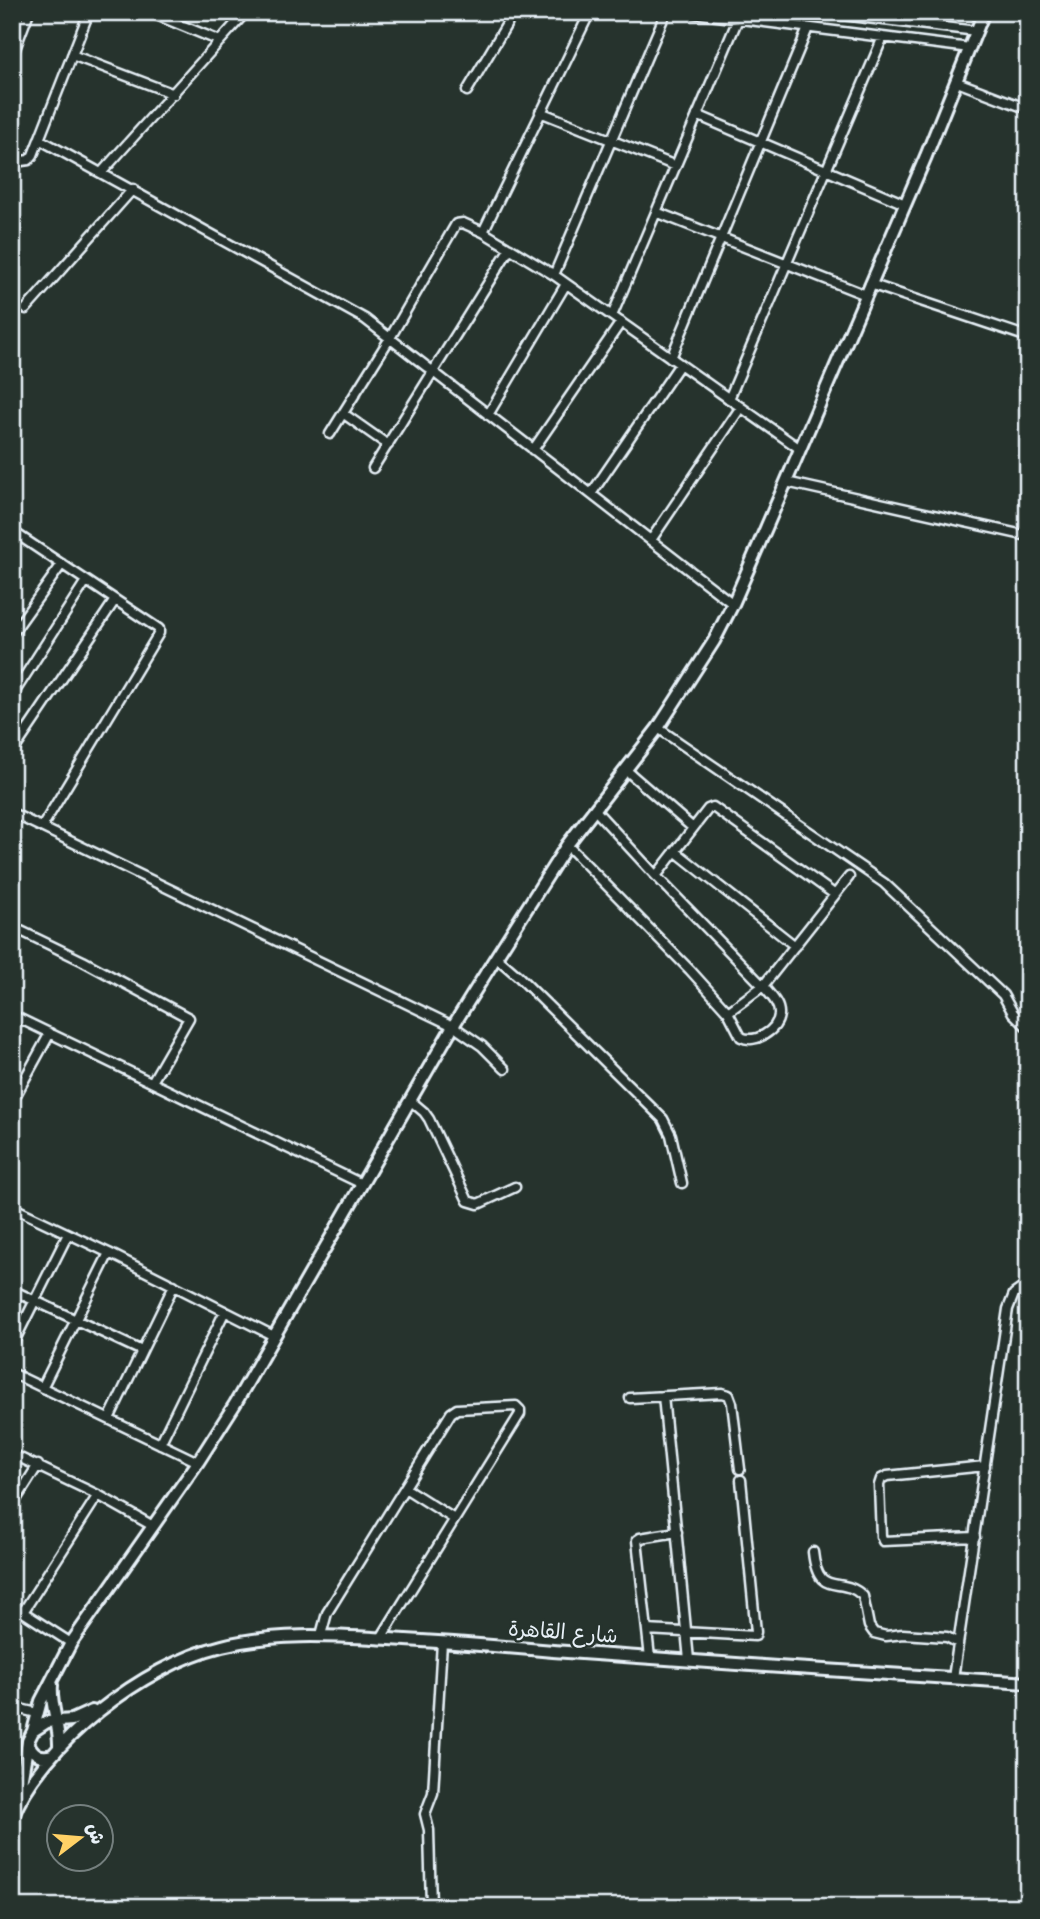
<svg xmlns="http://www.w3.org/2000/svg" width="1040" height="1919" font-family="'Playpen Sans','Playpen Sans Arabic',sans-serif">
	<style>
		.lines { fill: none; stroke-linecap: round; stroke-linejoin: round }
		.minor-casing { stroke: #e8f1f8; stroke-width: 13 }
		.secondary-casing { stroke: #e8f1f8; stroke-width: 16 }
		.minor { stroke: #26332d; stroke-width: 8 }
		.secondary { stroke: #26332d; stroke-width: 10 }
		.labels { text-anchor: middle; stroke-width: 5; stroke-linejoin: round; paint-order: stroke }
		.street-label { font-size: 21px; fill: #e8f1f8; stroke: #26332d }
	</style>
	<rect width="100%" height="100%" fill="#26332d"/>
	<filter id="ink" filterUnits="userSpaceOnUse"><feTurbulence type="fractalNoise" baseFrequency=".0143" numOctaves="2"/><feDisplacementMap in="SourceGraphic" scale="14" xChannelSelector="R" yChannelSelector="G"/><feConvolveMatrix kernelMatrix="1 2 1 2 8 2 1 2 1" color-interpolation-filters="sRGB"/></filter>
	<g filter="url(#ink)">
		<g class="lines">
			<defs>
				<path id="minor" d="M149,12L220,41
					M590,12L483,232L554,275L800,449
					M685,12L970,48
					M816,12L977,31
					M72,55L174,94
					M12,57L29,12
					M957,82L1028,109
					M467,91L514,12
					M540,112L676,166
					M697,115L905,204
					M39,139L365,319L733,604
					M12,155L22,161L29,160L33,155L89,12
					M102,172L246,12
					M656,212L866,295
					M554,275L666,12
					M870,284L1028,337
					M26,309L133,189
					M612,316L738,19
					M671,358L808,28
					M729,399L883,37
					M344,414L388,445
					M488,415L566,284
					M330,434L390,338L456,224L463,223L483,232
					M533,450L621,322
					M373,468L510,248
					M786,482L1028,536
					M591,494L680,364
					M12,531L159,629V633L42,827
					M651,540L741,407
					M12,634L62,564
					M12,696L86,581
					M658,728L884,883L1003,995L1013,1013L1028,1028
					M12,753L115,600
					M626,770L693,828
					M12,813L453,1026L482,1046L505,1069
					M567,845L690,970L728,1012L741,1037C755,1044 777,1031 779,1015C780,1003 769,994 763,986L656,876L595,810
					M675,851L795,946
					M656,876L708,809L713,807L834,894
					M12,936L17,929L83,961L189,1018L152,1082
					M496,957L518,976L663,1119L671,1135L682,1183
					M728,1012L763,986L849,877
					M12,1015L362,1184
					M411,1101L424,1112L429,1119L468,1201L478,1204L515,1187
					M12,1102L50,1033
					M12,1207L109,1253L274,1336
					M12,1290L142,1351
					M12,1346L68,1234
					M12,1373L198,1462
					M42,1388L109,1253
					M663,1396L689,1660
					M630,1398L722,1393L729,1395L732,1403L740,1469
					M109,1419L174,1285
					M160,1444L225,1311
					M12,1454L98,1495L153,1526
					M405,1488L454,1519
					M12,1506L38,1465
					M975,1537L883,1541L881,1536L879,1485L881,1479L887,1476L985,1466
					M813,1552C818,1600 841,1574 863,1596L869,1626L874,1633L886,1636L903,1634L947,1637L958,1643
					M12,1605L71,1643
					M23,1612L98,1495
					M647,1630L755,1636L756,1632L741,1480
					M321,1635L327,1613L451,1413L457,1409L516,1406L520,1410V1414L381,1638
					M650,1658L637,1540L640,1538L677,1532
					M953,1678L1008,1309L1014,1294L1028,1284
					M12,1707L37,1713
					M431,1907L429,1830L425,1814L433,1793L442,1642"/>
				<path id="secondary" d="M52,1685C50,1707 60,1725 59,1747
					M33,1731L41,1701L71,1643L198,1462L235,1404L453,1026L496,957L567,845L658,728L714,641L733,604L786,482L926,156L984,12
					M28,1741C31,1753 40,1759 52,1755
					M19,1795L28,1741L33,1731L47,1722L72,1720L92,1711
					M12,1818C42,1743 144,1665 222,1646C278,1632 333,1636 390,1639C444,1642 499,1646 553,1651C711,1663 870,1673 1028,1683"/>
			</defs>
			<!-- minor casing -->
			<use href="#minor" class="minor-casing"/>
			<!-- secondary casing -->
			<use href="#secondary" class="secondary-casing"/>
			<!-- minor -->
			<use href="#minor" class="minor"/>
			<!-- secondary -->
			<use href="#secondary" class="secondary"/>
		</g>
	</g>
	<g class="labels">
		<!-- street labels -->
		<g class="street-label">
			<text transform="translate(563 1632) rotate(4)" y="7">شارع القاهرة</text>
		</g>
	</g>
	<!-- margin -->
	<rect width="1040" height="1919" fill="none" stroke="#26332d" stroke-width="42"/>
	<rect x="21" y="21" width="998" height="1877" fill="none" stroke="#e8f1f8" stroke-width="2.5" filter="url(#ink)"/>
	<!-- north arrow -->
	<g transform="translate(80 1838) rotate(74)"><circle r="33" fill="#26332d" stroke="#747f7e" stroke-width="2"/>
	<path d="M0-5L12 26L0 18L-12 26Z" fill="#ffd166"/>
	<text y="-10" font-size="19" font-weight="bold" text-anchor="middle" fill="#e8f1f8">ش</text>
	</g>
</svg>
